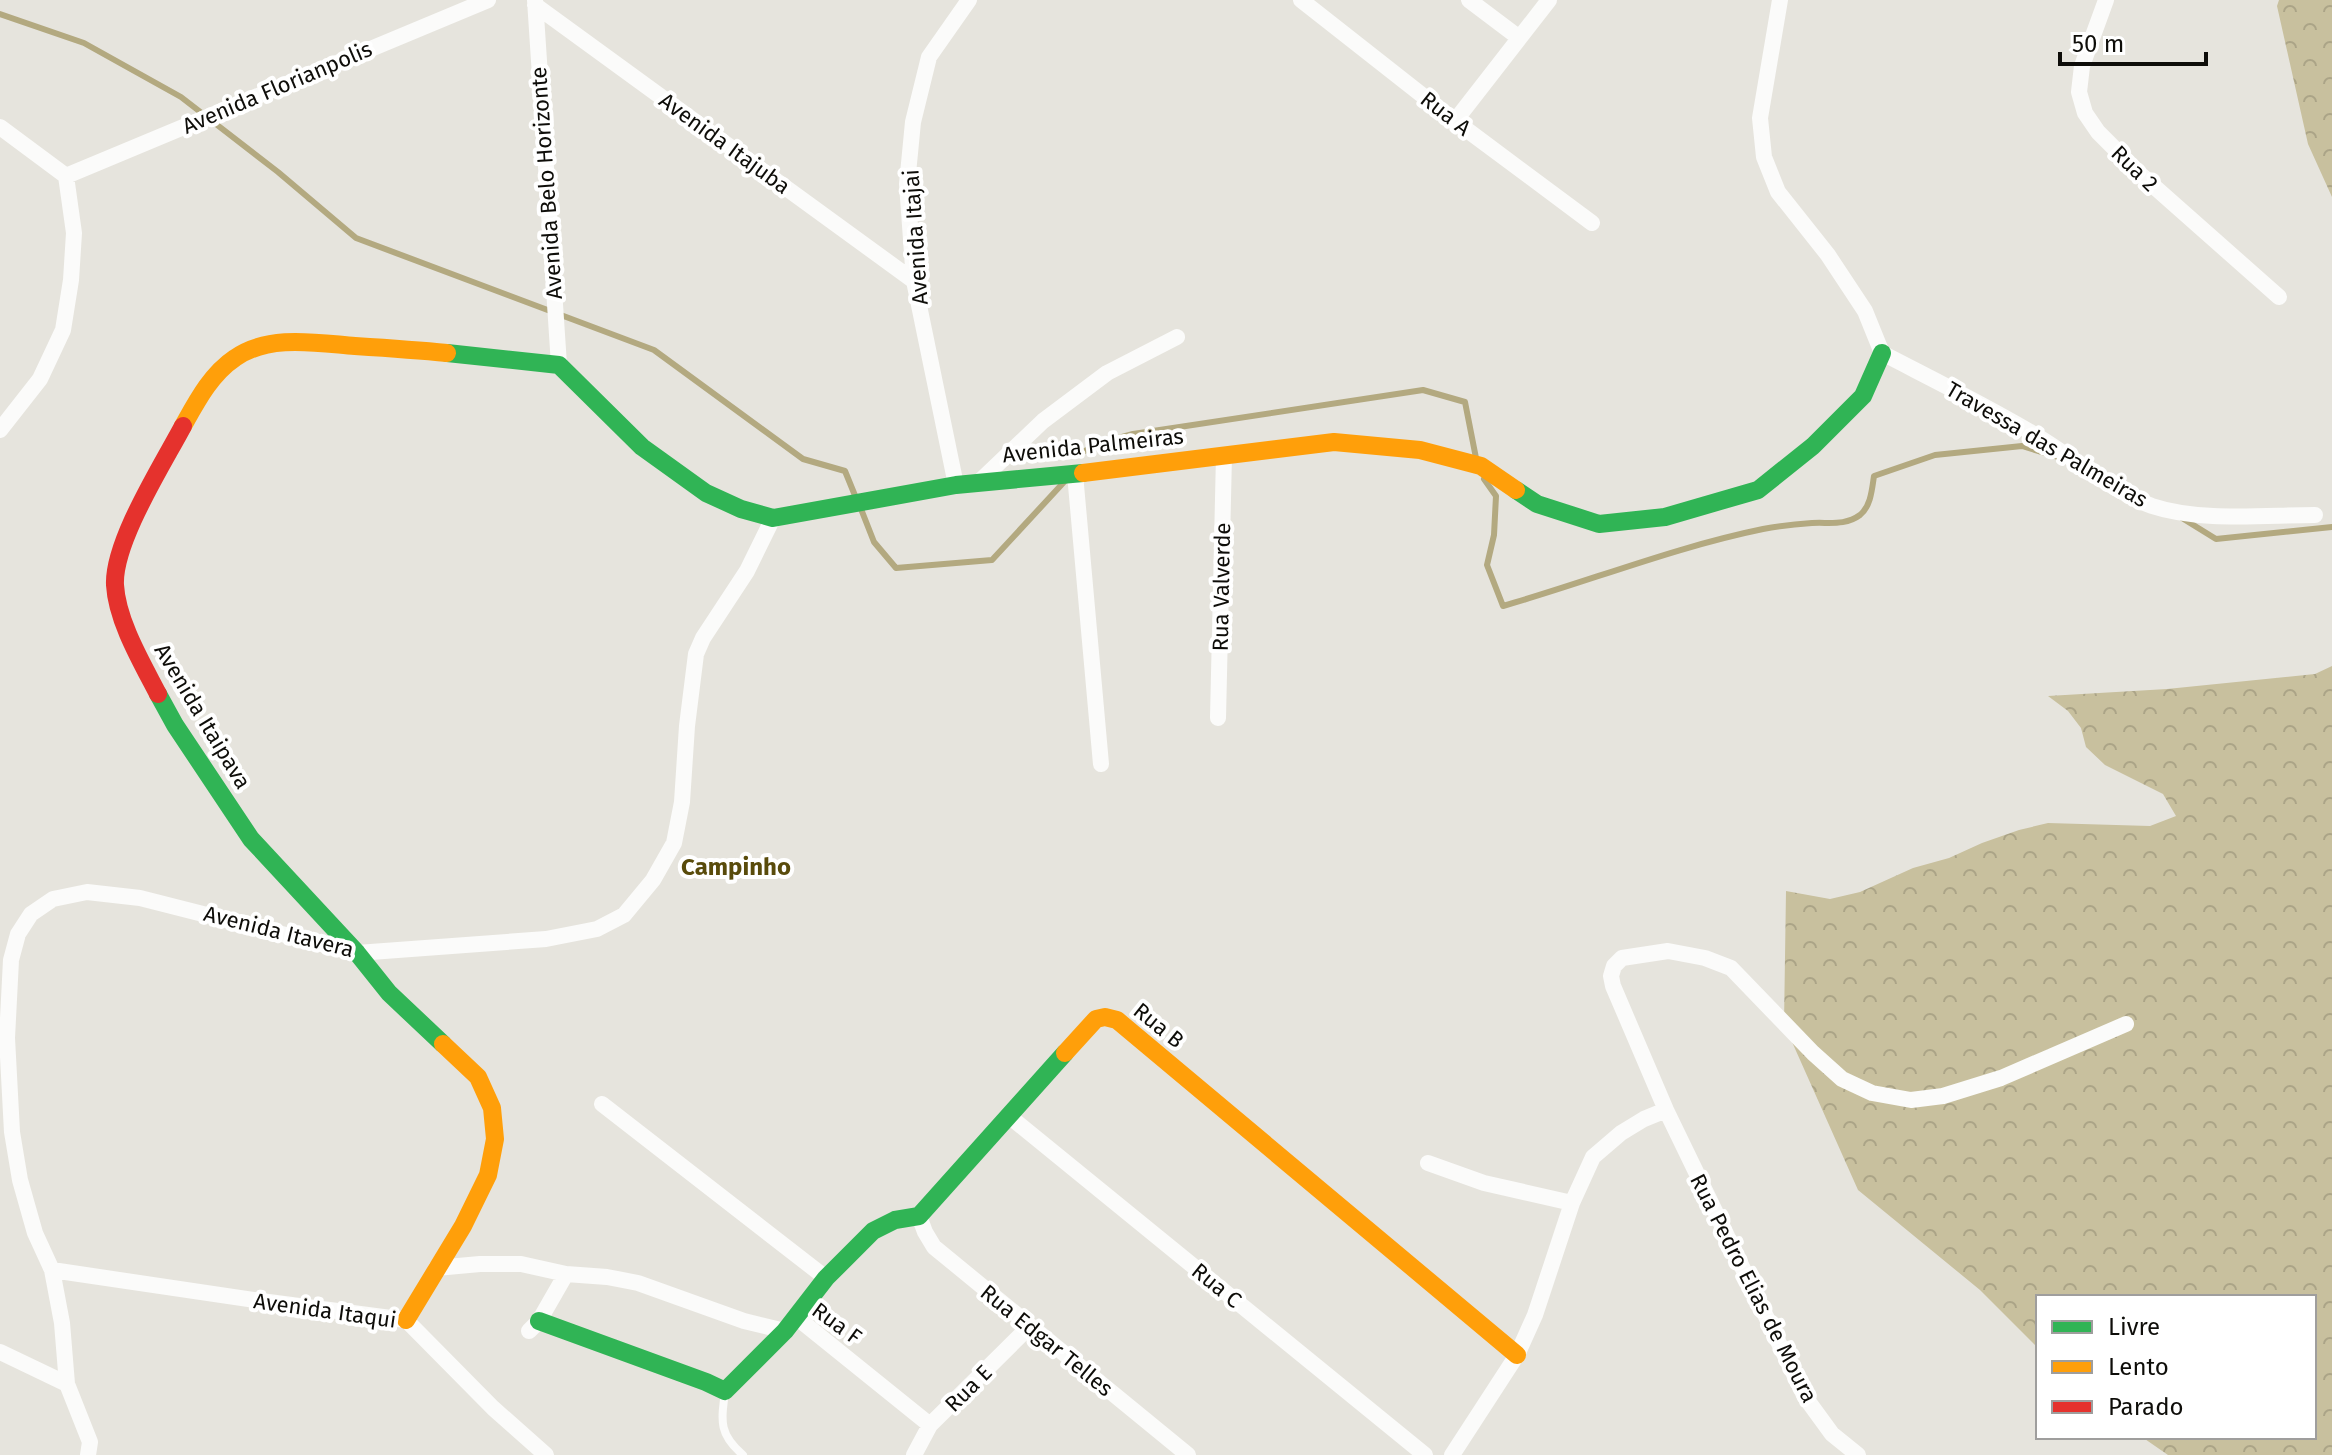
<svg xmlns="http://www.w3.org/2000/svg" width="2332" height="1455" font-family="'Fira Sans',sans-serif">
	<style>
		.forest { fill: url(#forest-crowns) }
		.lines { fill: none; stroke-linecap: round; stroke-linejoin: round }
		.stream { stroke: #b3a980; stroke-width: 6 }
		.lane { stroke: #fbfbfa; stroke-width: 8 }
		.street { stroke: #fbfbfa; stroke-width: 16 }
		.fast { stroke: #30b455; stroke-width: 18 }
		.slow { stroke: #ff9f0a; stroke-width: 18 }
		.jam { stroke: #e5322d; stroke-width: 18 }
		.labels { text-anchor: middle; stroke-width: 8; stroke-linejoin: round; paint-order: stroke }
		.street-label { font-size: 22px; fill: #0e0d09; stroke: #fff }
		.neighbourhood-label { font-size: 24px; font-weight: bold; fill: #594b0b; stroke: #fff }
	</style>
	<defs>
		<pattern id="forest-crowns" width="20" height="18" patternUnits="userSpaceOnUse" patternTransform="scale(2)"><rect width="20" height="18" fill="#c8c09e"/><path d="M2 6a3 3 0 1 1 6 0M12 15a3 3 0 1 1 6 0" fill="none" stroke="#aba487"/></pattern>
	</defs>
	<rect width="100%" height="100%" fill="#e6e4dd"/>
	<!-- forest -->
	<path class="forest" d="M2279,0H2332V197L2308,144L2277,6Z
		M2332,666V1455H2168L2142,1437H2314V1297H2038V1348L1980,1290L1858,1190L1784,1024L1786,891L1830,899L1860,892L1913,868L1949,858L1982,843L2019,830L2048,823L2150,826L2176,816L2163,794L2105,765L2086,747L2081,728L2068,711L2048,696L2167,689L2315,674Z"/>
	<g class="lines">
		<!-- stream -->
		<path class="stream" d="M0,14L84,43L181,97L278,172L356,238L654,350L803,459L845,471L856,498
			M1082,452L1111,440L1133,434L1423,390L1465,402L1476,458
			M1484,479L1496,496L1494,535L1487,565L1503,606C1590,581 1675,547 1763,529C1779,526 1796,524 1812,523C1829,522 1845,526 1860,515C1871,506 1872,489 1874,476L1935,455L2022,446L2061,458
			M861,509L874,542L896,568L992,560L1064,482
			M2182,518L2216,539L2332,527"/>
		<!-- lane -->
		<path class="lane" d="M725,1392C721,1422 719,1434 743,1455"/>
		<!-- street -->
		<path class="street" d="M535,0L559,365
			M1301,0L1455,121L1592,223
			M1469,0L1518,37
			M1780,0L1760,118L1764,157L1778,192L1828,255L1865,311L1882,353C1934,380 1987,406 2037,436C2074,458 2111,491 2152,506C2200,522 2264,515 2315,515
			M2106,0L2082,66L2079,92L2085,113L2098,132L2140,174L2279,297
			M535,5L914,281
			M1455,121L1549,0
			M0,127L66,176
			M66,176L488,0
			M0,430L40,379L63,330L71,280L74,233L66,176
			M1075,474L1101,764
			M980,481L1043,421L1107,373L1177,337
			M956,485L914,281L907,184L913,122L929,57L969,0
			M1218,718L1224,455
			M602,1104L826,1278
			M1009,1116L1425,1455
			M1428,1163L1484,1183L1572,1203
			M919,1216L925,1232L934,1247L1188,1455
			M436,1268L480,1264H521L566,1274L607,1277L638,1283L744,1321L785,1331
			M52,1270L261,1301L406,1320L493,1408L546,1455
			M796,1317L930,1425
			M529,1331L539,1321L566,1274
			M0,1352L67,1384L90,1442L88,1455
			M67,1384L62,1323L52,1270L35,1233L20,1180L12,1132L7,1038L11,960L18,934L31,914L53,899L87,892L140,898L357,953L546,939L597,929L624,915L653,880L674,843L682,802L687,726L696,654L703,638L747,571L773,518
			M914,1455L930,1425L1030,1326
			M1452,1455L1517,1355L1535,1315L1572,1203L1593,1157L1621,1133L1644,1119L1666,1110
			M1858,1455L1832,1434L1805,1397L1666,1110L1613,986L1611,976L1614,966L1622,958L1668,951L1705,958L1731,968L1813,1053L1842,1079L1872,1093L1911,1100L1943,1096L2001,1078L2126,1024"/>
		<!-- fast -->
		<path class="fast" d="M447,353L559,365L642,447L706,493L741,509L773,518L956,485L1083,473
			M1516,490L1537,504L1599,524L1665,517L1758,490L1813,446L1863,396L1882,353
			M158,694L175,725L251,839L357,953L389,993L443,1044
			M539,1321L706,1382L725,1391L785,1331L826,1278L873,1231L895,1220L919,1216L1065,1053"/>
		<!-- slow -->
		<path class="slow" d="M183,426C197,401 211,374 235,358C269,334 317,343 355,346C386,348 416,350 447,353
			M1083,473L1334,442L1420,450L1481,466L1516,490
			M1065,1053L1096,1019L1105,1017L1117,1020L1517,1355
			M406,1320L463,1226L488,1175L495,1139L492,1108L478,1077L443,1044"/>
		<!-- jam -->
		<path class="jam" d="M158,694C142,663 117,621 115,585C113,542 163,464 183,426"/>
	</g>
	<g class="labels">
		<!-- street labels -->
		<g class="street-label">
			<text transform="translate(277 87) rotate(-23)" y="8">Avenida Florianpolis</text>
			<text transform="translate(1446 113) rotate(38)" y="8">Rua A</text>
			<text transform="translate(725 143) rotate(36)" y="8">Avenida Itajuba</text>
			<text transform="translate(2135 168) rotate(44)" y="8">Rua 2</text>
			<text transform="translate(546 183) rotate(-94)" y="8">Avenida Belo Horizonte</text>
			<text transform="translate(915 237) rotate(-94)" y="8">Avenida Itajai</text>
			<text transform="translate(2047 444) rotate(30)" y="8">Travessa das Palmeiras</text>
			<text transform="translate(1093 445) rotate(-6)" y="8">Avenida Palmeiras</text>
			<text transform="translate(1221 587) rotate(-89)" y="8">Rua Valverde</text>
			<text transform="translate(203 716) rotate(59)" y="8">Avenida Itaipava</text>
			<text transform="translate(279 931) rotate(14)" y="8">Avenida Itavera</text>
			<text transform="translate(1159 1025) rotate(39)" y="8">Rua B</text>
			<text transform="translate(1217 1285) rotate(39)" y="8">Rua C</text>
			<text transform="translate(1754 1288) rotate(63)" y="8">Rua Pedro Elias de Moura</text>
			<text transform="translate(325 1310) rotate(8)" y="8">Avenida Itaqui</text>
			<text transform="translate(837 1323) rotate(36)" y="8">Rua F</text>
			<text transform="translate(1047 1340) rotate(39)" y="8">Rua Edgar Telles</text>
			<text transform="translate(968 1388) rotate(-45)" y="8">Rua E</text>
		</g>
		<!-- neighbourhood labels -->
		<g class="neighbourhood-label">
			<text x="736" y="875">Campinho</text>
		</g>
	</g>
	<!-- legend -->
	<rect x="2036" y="1295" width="280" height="144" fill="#ffffff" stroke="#9f9e9d" stroke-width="2"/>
	<rect x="2052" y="1321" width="40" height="12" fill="#30b455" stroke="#9f9e9d" stroke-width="2"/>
	<text x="2108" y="1335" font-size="24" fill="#0e0d09">Livre</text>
	<rect x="2052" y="1361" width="40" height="12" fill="#ff9f0a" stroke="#9f9e9d" stroke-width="2"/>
	<text x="2108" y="1375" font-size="24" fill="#0e0d09">Lento</text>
	<rect x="2052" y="1401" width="40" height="12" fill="#e5322d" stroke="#9f9e9d" stroke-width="2"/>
	<text x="2108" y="1415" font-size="24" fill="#0e0d09">Parado</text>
	<!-- scale -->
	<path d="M2060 52v12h146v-12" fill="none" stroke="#0e0d09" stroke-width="4"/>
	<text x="2072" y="52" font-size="24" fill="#0e0d09" stroke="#ffffff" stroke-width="6" paint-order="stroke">50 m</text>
</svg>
